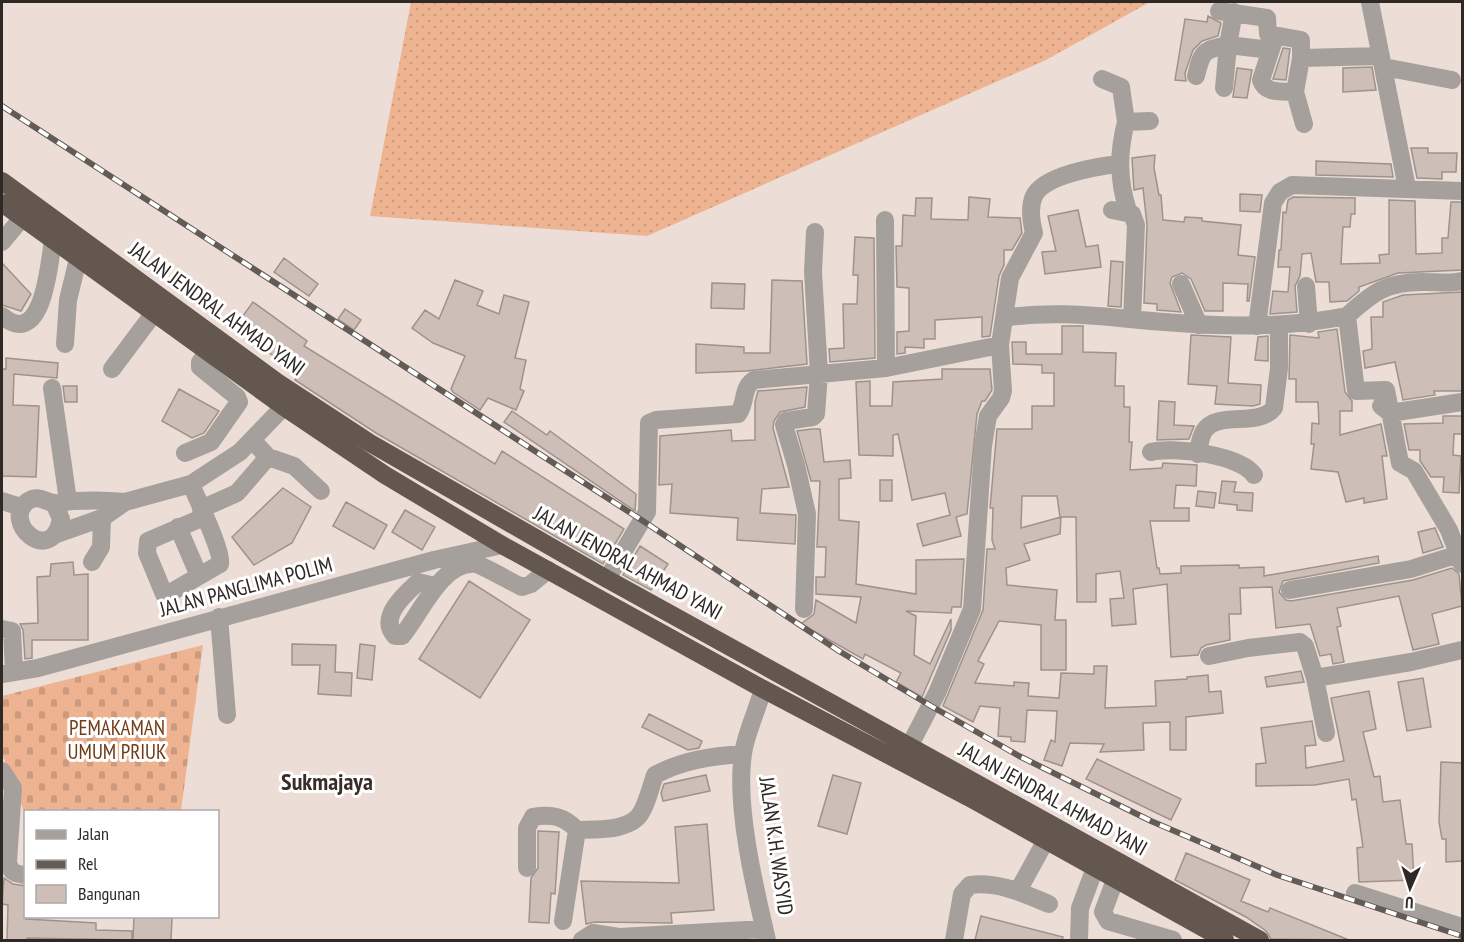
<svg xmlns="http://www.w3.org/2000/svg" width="1464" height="942" font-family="'PT Sans Narrow',sans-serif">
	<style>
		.grass { fill: url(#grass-dots) }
		.cemetery { fill: url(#cemetery-stones) }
		.building { fill: #cdbfb8; stroke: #9f928a; stroke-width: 1.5 }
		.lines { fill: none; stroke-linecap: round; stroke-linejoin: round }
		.minor { stroke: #a6a09d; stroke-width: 18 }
		.highway { stroke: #635750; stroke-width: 18 }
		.rail-casing { stroke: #635b56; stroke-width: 6 }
		.rail { stroke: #fff; stroke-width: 4; stroke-dasharray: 11; stroke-linecap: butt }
		.labels { text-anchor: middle; stroke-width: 6; stroke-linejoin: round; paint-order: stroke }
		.street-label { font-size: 21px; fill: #2f2926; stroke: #fff }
		.park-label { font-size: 21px; fill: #733c18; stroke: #fff }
		.quarter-label { font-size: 24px; font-weight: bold; fill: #382d27; stroke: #fff }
	</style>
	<defs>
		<pattern id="grass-dots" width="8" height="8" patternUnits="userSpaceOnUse" patternTransform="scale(1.5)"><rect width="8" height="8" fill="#eeb492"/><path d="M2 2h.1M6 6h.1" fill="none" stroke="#cc9b7e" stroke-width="1.8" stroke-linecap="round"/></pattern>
		<pattern id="cemetery-stones" width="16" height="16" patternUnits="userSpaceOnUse" patternTransform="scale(1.5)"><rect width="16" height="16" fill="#eeb492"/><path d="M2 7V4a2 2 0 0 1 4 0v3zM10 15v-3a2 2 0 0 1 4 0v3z" fill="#cc9b7e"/></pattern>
	</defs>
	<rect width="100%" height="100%" fill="#ecded6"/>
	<!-- grass -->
	<path class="grass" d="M411,2H1150L1046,60L647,236L370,216Z"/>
	<!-- cemetery -->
	<path class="cemetery" d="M203,645L181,811L26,812L25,814L2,754V696Z"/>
	<!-- building -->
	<path class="building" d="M1208,16L1221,23L1218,36L1202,41L1193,50L1185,73L1186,81L1175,80L1185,19L1207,22Z
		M1283,48L1290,49L1286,80L1273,79Z
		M1372,67L1376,90L1343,92V68Z
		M1237,68L1252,70L1247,98L1233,97Z
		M1411,148H1428V153H1457L1456,172H1442V179L1417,178Z
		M1155,155L1154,168L1159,195H1161L1163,220L1184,222L1185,217L1202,218V221L1241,225L1238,255L1255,257L1249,301H1247L1248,284L1223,283V311H1205L1191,279L1182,273L1172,277L1170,283L1181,312L1157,310V304L1144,303L1147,225L1143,188L1134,190L1132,158Z
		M1316,161L1391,164L1393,177L1316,175Z
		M1240,194L1262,195L1260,212L1240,211Z
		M969,197L990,199L988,217L1020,218L1022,233L1012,250H1004V265L999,276L990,336L982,337V317L935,320V339H924V348L905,347V353L897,354V332L909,331V288L897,287L896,246H902L903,215L915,216L916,198H932L931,219L968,220Z
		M1293,197L1355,198V214H1351L1350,227H1343L1341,264L1380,263L1379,255L1389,254V200L1415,201L1416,254L1442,253V238H1448L1451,202H1462V270L1398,273L1359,287V291L1347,301L1330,302L1329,282H1316L1311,253L1302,254L1300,276L1295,286L1297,312L1270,314L1273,291L1288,292L1290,267H1278L1279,250H1281L1283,212L1286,213L1288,200Z
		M1078,210L1086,247L1098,245L1101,267L1045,274L1042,252L1056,251L1048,216Z
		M855,237L874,238L875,358L830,362L829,349L844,348L843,304H857L858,275H853Z
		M284,258L318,284L309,296L274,272Z
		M1111,261L1123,262L1121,307L1108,306Z
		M2,263L31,294L21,311L2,305Z
		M455,280L483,291L477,305L499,314L504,295L529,302L515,358L526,360L520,389L524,391L516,410L488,398L480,410L453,392L451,389L465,356L433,343L412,328L425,310L439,319Z
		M772,280L802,281L807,364L747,371L696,373V344L744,347V353H770Z
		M712,283L745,284L744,309L711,308Z
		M1462,292V391H1434L1435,395L1403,400L1395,362L1365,368L1363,351L1372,349L1371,317H1383V302L1403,295Z
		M253,302L307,341L304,346L495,464L502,451L624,529L603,564L376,433L295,380L299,374L234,328Z
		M345,309L361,320L354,330L338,319Z
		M1062,326H1083V352L1116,353L1115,386H1124V407H1130L1129,442H1132L1130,470L1162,468L1163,463L1197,465L1196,486L1176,485L1174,508H1189V521H1150L1157,568H1159L1160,574L1181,573V566L1239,565V568L1264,567V576L1378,556L1379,563L1283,581L1279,592L1286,600L1291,601L1413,580L1452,568L1459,574L1462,606L1432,614L1439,644L1413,650L1399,596L1337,608L1341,626L1337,627L1344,662L1333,664L1331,654L1320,656L1310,624L1276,628L1272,587L1240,588L1241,614H1229L1230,640L1206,645L1201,648L1198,655L1171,657L1167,584L1133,589L1136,624L1112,626L1110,599L1124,598L1120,571L1096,574V602H1077L1076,517H1060L1057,496H1022L1021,528L1061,517L1060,534L1024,544L1030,560L1006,568L1007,585L1057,590L1055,620H1066V670H1041V625L999,621L978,661L984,664L975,683L1014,686V682L1029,683L1028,696L1059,698L1061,673L1094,674V666H1107L1105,708L1156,706L1155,681L1187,679V677L1208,675L1209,692L1221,691L1223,713L1186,717V750H1170V722L1143,723L1144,750L1100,752L1104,744L1070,743L1062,766L1044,760L1051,740L1055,742L1057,711L1027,710L1025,742L1011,741V737L998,736L1000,708L980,706L973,722L943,706L983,610L987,549H995L992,540L993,508H990L997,429H1032V406H1054V373H1042V365L1013,364L1012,342H1026V354H1062Z
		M1337,329L1345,392L1352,401V411H1340V435L1381,424L1387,456H1382L1387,499L1364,503V498L1346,502L1338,472L1311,469L1314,444H1311L1312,423L1319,424L1318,402H1296V379H1289L1290,335L1319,338L1318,332Z
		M1191,335L1231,337L1228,383L1261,385L1260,404L1253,406L1215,404L1217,386L1188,384Z
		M1268,336V361L1255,360L1258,337Z
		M6,358L58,363L57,378L14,374L13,405L39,406L36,477L2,476V369H6Z
		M942,369H990L992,390L985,401H982L977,414L967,514L956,517L961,536L923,546L917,524L950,515L945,493L912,500L898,434L893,435V456L859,455L856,382L870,381V406H892L893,382L942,379Z
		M63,386H77V402H65Z
		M807,387L805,407L780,412L774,421L773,428L789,487L762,489L760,513L796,515L795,544L737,540L738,518L670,513L672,484L659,485L660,436L731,430L732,441L755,440V402L758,391Z
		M179,389L219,411L204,433L192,438L162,421Z
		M1159,401L1175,402L1174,425L1194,426L1189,439L1157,440Z
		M512,411L547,435L550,431L636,494L635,511L504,422Z
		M1443,416H1462V434H1454L1453,455L1461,456L1459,493L1443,492L1444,477H1431L1420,461V450H1409L1404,424L1443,423Z
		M812,429H820L824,462L850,460L851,478L839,479V520L859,522L856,584L916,594V560L964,559L961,607H952L951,613L906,611L916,616L914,655L930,664L951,619V630L922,697L896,682L901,673L865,654L863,659L801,624L814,614L816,600L856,623L861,597L816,594V577H825L826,547H817L820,481H811L797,431Z
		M880,480H892V501H880Z
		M1222,481L1236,482L1234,492L1253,493L1252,511L1237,510V505L1219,503Z
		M283,488L311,507L292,543L254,565L232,537Z
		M1198,491L1216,493L1214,508L1196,506Z
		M346,502L387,525L374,549L333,526Z
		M405,510L435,527L422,550L392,532Z
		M1435,528L1443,547L1423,553L1418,532Z
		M640,546L668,564L651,590L623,575Z
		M73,562L74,575L88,574V640H32V658L25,659L23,630L20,624L38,623L37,577L50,576L51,564Z
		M469,581L530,620L480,698L419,659Z
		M292,644L336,645L335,672L352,673L351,696L318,694L320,665H292Z
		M360,644L375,646L372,680L357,678Z
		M1301,671L1304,682L1267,687L1265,677Z
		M1423,678L1431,727L1407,731L1398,682Z
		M1369,691L1376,729L1363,732L1374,777L1380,776L1383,802L1400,800L1406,844H1412L1414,880L1359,882L1357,848L1363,847L1356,799L1352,800L1349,779L1315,785L1256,786V764L1266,763L1261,728L1312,721L1316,745L1305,746L1306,768L1344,761L1331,698Z
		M649,714L702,741L699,748L688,750L642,727Z
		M1097,759L1181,799L1171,820L1086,779Z
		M1441,762L1462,763V861L1446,862V839H1442L1439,822Z
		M706,775L710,791L663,801L661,793L664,784Z
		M833,775L861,783L847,834L818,826Z
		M707,824L714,910L671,913L672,923L595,922L586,924L581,881L679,883L675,827Z
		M538,831L559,832L555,894L551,893L549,923L529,922L531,878L538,868Z
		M1186,853L1250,880L1241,901L1268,912L1270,908L1349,940L1271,939L1266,931L1246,917L1175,880Z
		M4,878L13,884L26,886V919L96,923V930L132,931V940L27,938V940H7L8,905L2,904Z
		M134,916L172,918L171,940H133Z
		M981,916L1063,937L1062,940H975Z"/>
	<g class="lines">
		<!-- minor -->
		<path class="minor" d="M1370,2L1407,188
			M1219,11L1267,18L1268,34L1301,40V58L1381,56
			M1274,40L1261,80C1265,94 1283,91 1295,92
			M1301,58L1295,92L1304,124
			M1384,67L1452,80
			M1196,76C1202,51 1203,50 1228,45L1234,12
			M1102,79L1121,87L1126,122
			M1224,88L1228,45L1271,50
			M1112,210L1132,214L1136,225L1132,319
			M1128,211C1118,180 1118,153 1126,122L1150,121
			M885,220L886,368
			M2,242L22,218
			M1462,281C1450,284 1438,282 1425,282C1388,281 1373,292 1347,316L1356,391L1386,390L1400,463L1414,471L1449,530L1462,564
			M1181,284L1199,325
			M1306,286L1309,324
			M2,316C43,350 49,265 53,240
			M1004,318L1010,278L1034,233C1031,221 1029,207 1034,196C1044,175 1098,166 1120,164
			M1257,326L1273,203L1280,192L1292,185L1462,191
			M65,344L68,300L78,259
			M112,369L154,313
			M52,388L68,501
			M1381,406L1390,413L1462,402
			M252,440L268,457L294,466L321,491
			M1151,452C1173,446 1241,455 1254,475
			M185,453L211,442L239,402L237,397L200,367V362L208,352
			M1198,454C1199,447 1200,437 1204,431C1218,410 1258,428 1274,408L1279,368V325
			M191,484C197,499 223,552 220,564L168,594H164L147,553L148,541L204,517
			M2,501L21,507
			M54,503L61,519C51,568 0,521 28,501C39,494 45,502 54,503C60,504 67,501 73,501C91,500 107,500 125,502
			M201,509L237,493L268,457
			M178,527L199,576
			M54,535L102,518L125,502L191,484L240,452L294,396
			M92,562L101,547L102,518
			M607,579L647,512L649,423L656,420L738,414C747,402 741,389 754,380L886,368L1000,345L1004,318C1058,309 1111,318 1164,322C1226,327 1287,328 1347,316
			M435,586L418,582C405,594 378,617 395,636H402C420,615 442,560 476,564C482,565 513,583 522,587L531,584L548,570
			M1290,590L1411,569L1462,553
			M804,609L807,514L796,465L784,425L786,421L813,417L816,414L819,373L813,272L815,232
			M219,617L227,715
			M2,629L12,631L14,672
			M1209,656L1248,648L1300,642L1305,646L1315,678L1411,662L1462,650
			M2,674L38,668L434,560L502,545
			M1315,678L1326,733
			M763,689C758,708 745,736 743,754C735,806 755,889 767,940
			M910,745L937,693L972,609L983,446L988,416L1001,398L1003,391L1000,345
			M2,771L13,788L8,862C11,873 15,874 26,875
			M527,868V828L533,817C552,814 564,816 577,830
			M1115,880L1103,912L1108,921L1173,940
			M1018,891L1046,840
			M1355,893L1462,927
			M563,921L577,830C596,829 632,832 642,811C648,800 651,786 655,775C683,760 712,756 743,754
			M582,940L593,933L619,937L764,929
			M954,940L962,894L970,885C998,881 1024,894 1049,904
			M1079,940L1080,908L1095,868"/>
		<!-- highway -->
		<path class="highway" d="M2,181L277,382L370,443L607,579L1260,940
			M2,203L284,407L385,475L502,545L763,689L968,797L1225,940"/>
		<defs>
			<path id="rail" d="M2,106L643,521L839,651L931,706L1019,756L1151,821L1277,875L1462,936"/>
		</defs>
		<!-- rail casing -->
		<use href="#rail" class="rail-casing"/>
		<!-- rail -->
		<use href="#rail" class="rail"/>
	</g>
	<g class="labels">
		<!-- street labels -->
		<g class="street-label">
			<text transform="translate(217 309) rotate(36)" y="7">JALAN JENDRAL AHMAD YANI</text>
			<text transform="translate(628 563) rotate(29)" y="7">JALAN JENDRAL AHMAD YANI</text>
			<text transform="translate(246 587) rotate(-15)" y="7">JALAN PANGLIMA POLIM</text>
			<text transform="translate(1053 799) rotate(29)" y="7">JALAN JENDRAL AHMAD YANI</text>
			<text transform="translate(776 846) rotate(82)" y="7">JALAN K.H. WASYID</text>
		</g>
		<!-- park labels -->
		<g class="park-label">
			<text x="117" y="735">PEMAKAMAN<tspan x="117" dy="24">UMUM PRIUK</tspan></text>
		</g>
		<!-- quarter labels -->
		<g class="quarter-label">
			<text x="327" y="790">Sukmajaya</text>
		</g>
	</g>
	<!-- border -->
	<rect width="1464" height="942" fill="none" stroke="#2f2926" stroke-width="6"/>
	<!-- legend -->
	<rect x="24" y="810" width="195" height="108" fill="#ffffff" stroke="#aca9a8" stroke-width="1.5"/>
	<rect x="36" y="830" width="30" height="9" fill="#a6a09d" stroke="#aca9a8" stroke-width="1.5"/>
	<text x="78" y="840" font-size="18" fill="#2f2926">Jalan</text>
	<rect x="36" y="860" width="30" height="9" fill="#635b56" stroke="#aca9a8" stroke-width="1.5"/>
	<text x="78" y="870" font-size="18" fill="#2f2926">Rel</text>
	<rect x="36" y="885" width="30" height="18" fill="#cdbfb8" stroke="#aca9a8" stroke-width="1.5"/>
	<text x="78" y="900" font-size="18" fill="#2f2926">Bangunan</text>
	<!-- north arrow -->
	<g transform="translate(1410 888) rotate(183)" stroke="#ffffff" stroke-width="4.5" paint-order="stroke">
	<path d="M0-4.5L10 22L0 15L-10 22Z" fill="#2f2926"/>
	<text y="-9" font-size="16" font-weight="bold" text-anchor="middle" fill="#2f2926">U</text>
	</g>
</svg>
